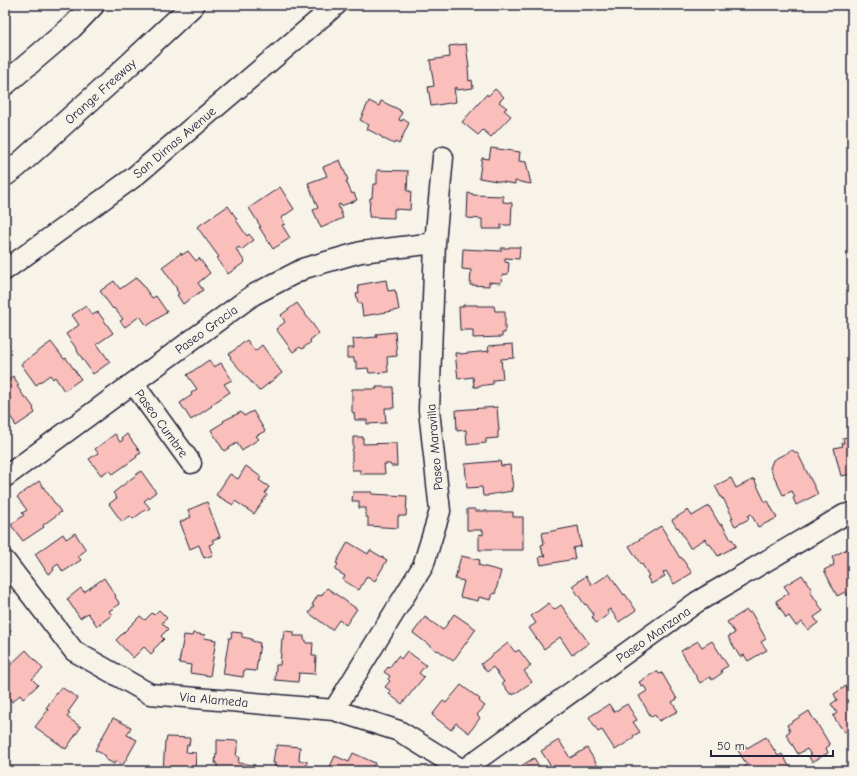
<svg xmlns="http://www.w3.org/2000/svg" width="857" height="776" font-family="'Comic Neue',sans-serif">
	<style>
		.building { fill: #fabebb; stroke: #22223b }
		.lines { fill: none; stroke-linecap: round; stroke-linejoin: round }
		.minor-casing { stroke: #22223b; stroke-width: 23 }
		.highway-casing { stroke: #22223b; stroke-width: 25 }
		.minor { stroke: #f7f3e8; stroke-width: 20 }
		.highway { stroke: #f7f3e8; stroke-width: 22 }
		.labels { text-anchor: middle; stroke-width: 3; stroke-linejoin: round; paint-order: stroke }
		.street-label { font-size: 13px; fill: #22223b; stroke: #f7f3e8 }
	</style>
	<rect width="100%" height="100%" fill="#f7f3e8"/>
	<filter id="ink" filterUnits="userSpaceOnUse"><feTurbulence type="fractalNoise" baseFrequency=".025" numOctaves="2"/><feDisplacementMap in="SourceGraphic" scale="8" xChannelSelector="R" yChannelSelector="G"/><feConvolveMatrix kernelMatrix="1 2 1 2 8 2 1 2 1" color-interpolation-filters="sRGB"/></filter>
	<g filter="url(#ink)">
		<!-- building -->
		<path class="building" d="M466,44L469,67H468L469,81L472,80L473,88L456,90V87L454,88L456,102L431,106L428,87L434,86L430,60L450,57L449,46Z
			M495,89L504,97L499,102L507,108L504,110L511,116L491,137L483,130L478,135L462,122L487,94L488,96Z
			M369,101L379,106L381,101L400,110L399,111L402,112L399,120L402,121L403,119L409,123L399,144L395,142L394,144L382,138V137L367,129L369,125L360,120Z
			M491,148L520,152L519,161L526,162L531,184L515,181V184L479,178L482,158L489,159Z
			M340,160L348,180L346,181L352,194L354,193L357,200L341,206L340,204L338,205L343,218L321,228L313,210L318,208L308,183L327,176L323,167Z
			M377,170L408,171L407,191H411L410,210L394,209V218L369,217L370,198H372L373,184H377Z
			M280,187L294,209L281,218L285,224L282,225L290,238L273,249L259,227H261L249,208Z
			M468,193L473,194V195L503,196V202L512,203L511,225H501V229H482V219L467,218Z
			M228,206L237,219L236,220L247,236L249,234L254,240L241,250L239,247L236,249L245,262L228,274L217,258L219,257L197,227Z
			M509,247H520L519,259L505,258V262L509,263L508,274L502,275L501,283L489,282V286L470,285L471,270L462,269L463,249L501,251V248H509Z
			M188,251L196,261L199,258L210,273L198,283L203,290L183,304L177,295L179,294L176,289H177L162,267L181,253L182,255Z
			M137,277L152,298L156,296L167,312L147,326L140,316L125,327L120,321L123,319L114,308L113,309L100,291L114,281L120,289Z
			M386,280L388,291L395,290V292H396L399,310L363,316L361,303H358L356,294L359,293L358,285Z
			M297,303L319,333L310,340L311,342L302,349L300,347L293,352L276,329L285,322L281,315Z
			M463,305H477V306H494L495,311H505V333H502V337L473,338V330H460L459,307H463Z
			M86,306L92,315L98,312L113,333L97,344L110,362L93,374L77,351H78L66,334L79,325L72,315Z
			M395,332L397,356L387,357L388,372L369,373L368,368L356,369V361L354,362V358H347V348H354L353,339L377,337L376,334Z
			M247,340L255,351L262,345L282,373L259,391L230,358L231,357L229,354Z
			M51,342L64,359L66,358L81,379L64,391L55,377L53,379L50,375L36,385L21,364Z
			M513,344L514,358L501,359L503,379L493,380V384L478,386V387H474L473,377L458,379L455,353H460V354L489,351L488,346Z
			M209,360L214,367L221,363L232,380L224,384L230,392L211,405L212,406L191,420L180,403L192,395L191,393L197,389L187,375Z
			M13,376L19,385L17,386L25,398L26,397L34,408L33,409L35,413L16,426L14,423H15L9,415L5,418V380L6,381Z
			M376,387H393L394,408H385L386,423L367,424V420H355L354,413L352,412V389H377Z
			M497,407L499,431H498V438L486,439V443L467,445L466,430L457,431L456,410Z
			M253,411L265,431L256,436L259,439L245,448H246L242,451L237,443L224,451L211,430L224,422L223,421L241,412L244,416Z
			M115,434L120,442L123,440L122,438L127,434L141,453L136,456L137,457L113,474L109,470L101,475L89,459L98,453L95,449Z
			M852,436V474L841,476L834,448L843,446L842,443H844L843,438Z
			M353,437H363V444L396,443L397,466H391L390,464H384L385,474H360V470H352V450L353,449Z
			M792,450L798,454L818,494L796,505L793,498L795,497L792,491L783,495L770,468L773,460Z
			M500,461L501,466L510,465L513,488H511L512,491L488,495V496H483L482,487L467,488L465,464Z
			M246,466L261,477L259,480L269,487L265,493L267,495L254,514L235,501L233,505L216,495L230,474L238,479Z
			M141,471L156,492L144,501L150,508L146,511L145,510L133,519L130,516L122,522L109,504L117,498L113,493Z
			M731,478L736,488L754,479L765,502L768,501L777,518L758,527L751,514L748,516L749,519L735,526L731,519L733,518L723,498L722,499L715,486Z
			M39,481L61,512L43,525L44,527L23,541L11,525L24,515L22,513L27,510L17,497Z
			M353,492H372V494L407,496L406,516H398V528L368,526V517H366V508H359V501H352Z
			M207,502L220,537L212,540L214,543L209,545L213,555L204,558L199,545L190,549L180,522L191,517L188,510Z
			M709,506L720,525L722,524L731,540L732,539L736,546L718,556L710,544L708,545L705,539L690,548L678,527L677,528L672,520L688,510L692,516Z
			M467,509H475V511H487V512H513V517H523V550H479V534L483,535V530H467Z
			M578,526L581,546L573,548L575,559L541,565L539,557L546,556L545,555H543L541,545L544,544L542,533Z
			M661,526L680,558L681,557L692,573L674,584L666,571L663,573L665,576L651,584L647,577L649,576L642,564L641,565L629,546Z
			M75,533L86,550L78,556L81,560L63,572L58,564L53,568L54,570L48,574L35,554L63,534L66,539Z
			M348,542L368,554L370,550L387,560L375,581L367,576L359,590L343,580L345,576L335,570L338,564L336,563Z
			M849,548L852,554V592L846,595L845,592L837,596L824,570L834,565L833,563L834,562L832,557Z
			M461,556L480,560L478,565L501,571L495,594L493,593L491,600L479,597L478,601L460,597L464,581L455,579Z
			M609,574L624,595L625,594L636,610L619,622L610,609L607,611L609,614L596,623L592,617L594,615L586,604L585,605L572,586L586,576L592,585Z
			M802,575L812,590L810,591L823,611L814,617L818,623L808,630L802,622L796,626L789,616L786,618L776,601L789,593L784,586Z
			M104,578L116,596L115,597L120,604L109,611L112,615L97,626L88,613L80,618L67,599L81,588L84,592Z
			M327,588L357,609L346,625L339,620L332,630L309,613L314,606L312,605L318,595L321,596Z
			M549,603L554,610L561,605L589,643L572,655L560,637L544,649L529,628L536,623L531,616Z
			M159,610L167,618L162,623L168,629L161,636L164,639L153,650L154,651L151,654L144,647L133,658L116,640L140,616L145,620L152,613L154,615Z
			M747,610L749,613L751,612L766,639L761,642L767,650L748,661L744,655L740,657L728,637L735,633L727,622Z
			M454,614L476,629L453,661L438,650L437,651L413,633L425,617L443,630Z
			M5,623L11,631L7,635L6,634H5Z
			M284,631L294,632V636H304V640H306V643H313L312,656H316L315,674L299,673L298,682L275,680L276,665H280L282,639H283Z
			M232,632L242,633V637L252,639V641L260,643L256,671L244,670L243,677L223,674L229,638H231Z
			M193,633L205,635L204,638L216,640L210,676L190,673L191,665L179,663L184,635L192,636Z
			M698,641L702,647L712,641L728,666L721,670L722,673L712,680L710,677L700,683L681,651Z
			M508,643L515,652L519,650L531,666L524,671L532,682L513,695L512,693L510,694L502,683L504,682L493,667L487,672L481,664Z
			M26,650L43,669L32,679L38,685L23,699L20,695L12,702L5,694V670Z
			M407,651L426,665L419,673L424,677L402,704L389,694L391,691L385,687L390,681L388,679L390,676L384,672L388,667L389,668L398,656L401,659Z
			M657,671L659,674L662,673L677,699L672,702L678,711L659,721L655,715L651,717L639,696L647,691L644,686L642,687L639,682Z
			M461,685L480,699L479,701L485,706L477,715L480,718L469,733L456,723L451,730L432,715L443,701L446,703Z
			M846,686L848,690L852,688V727L844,732L833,716L837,713L831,704L837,700L834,694Z
			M61,687L78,698L68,712L70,713L67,717L81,727L66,749L35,727L48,710L46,708Z
			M609,704L614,712L627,704L637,720L633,722L640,732L633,736L634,738L615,750L602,730L598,732L589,717Z
			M809,711L814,720H815L830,745L826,748L828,753L812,762L809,757L811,755L807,749L798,754L786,734L790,731L787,725Z
			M113,718L131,727L127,735L137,740L123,765L116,761L114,764L105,759L106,756L95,750Z
			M167,737L190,738L189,745H187L186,752L196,753L195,771H163L165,741H166Z
			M766,737L778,756L782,754L792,771H745L743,768L747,765L737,749L744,744L747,748Z
			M217,740L238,741L236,756L239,757L238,763L255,765L254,771H217V764L215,763L216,754H217Z
			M559,740L570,758L587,748L601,771H554L541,751Z
			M277,745L300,747L299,761H307L306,771H274L275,763H273L275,749H277Z
			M353,753L375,763L371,771H328L335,756L349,762Z
			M534,758L542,771H517L516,769Z"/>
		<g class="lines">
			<defs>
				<path id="minor" d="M5,270L134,177L336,5
					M133,383L191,463
					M5,477L253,295L305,268L361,252L435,243
					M5,561L74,651L150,694L334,710L399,731L464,771
					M334,710L423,566L440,511L429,410L435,243L443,157
					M463,770L697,602L844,515L852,513"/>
				<path id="highway" d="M5,84L72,27L93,5
					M5,175L16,167L117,76L193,5"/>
			</defs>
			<!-- minor casing -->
			<use href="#minor" class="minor-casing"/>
			<!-- highway casing -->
			<use href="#highway" class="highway-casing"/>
			<!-- minor -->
			<use href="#minor" class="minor"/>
			<!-- highway -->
			<use href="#highway" class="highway"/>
		</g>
	</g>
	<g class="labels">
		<!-- street labels -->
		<g class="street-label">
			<text transform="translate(100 91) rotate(-42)" y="5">Orange Freeway</text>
			<text transform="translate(174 142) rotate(-40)" y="5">San Dimas Avenue</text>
			<text transform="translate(206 329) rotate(-36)" y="5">Paseo Gracia</text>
			<text transform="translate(162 423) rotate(54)" y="5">Paseo Cumbre</text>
			<text transform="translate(434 447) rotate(-95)" y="5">Paseo Maravilla</text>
			<text transform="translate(653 634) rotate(-35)" y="5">Paseo Manzana</text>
			<text transform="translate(214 699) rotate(5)" y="5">Via Alameda</text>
		</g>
	</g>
	<!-- margin -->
	<rect width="857" height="776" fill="none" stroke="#f7f3e8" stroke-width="20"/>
	<rect x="10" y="10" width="837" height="756" fill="none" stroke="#22223b" stroke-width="1.5" filter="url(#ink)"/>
	<!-- scale -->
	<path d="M711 750v6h122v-6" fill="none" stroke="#22223b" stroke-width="2"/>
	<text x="717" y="750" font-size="12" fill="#22223b" stroke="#f7f3e8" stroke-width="3" paint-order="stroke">50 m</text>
</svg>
